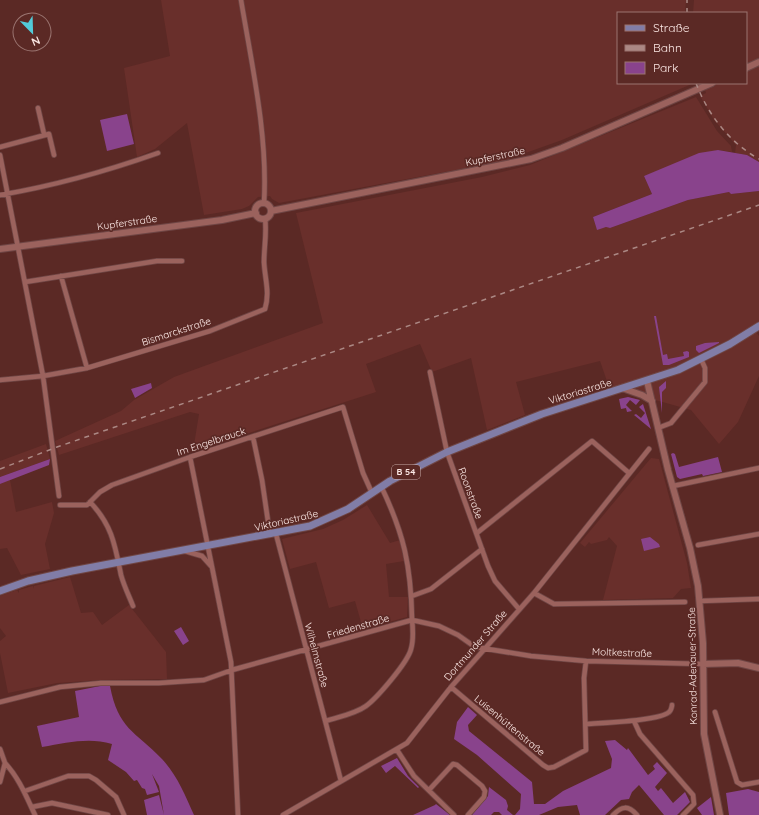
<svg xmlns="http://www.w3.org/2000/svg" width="759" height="815" font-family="Quicksand,sans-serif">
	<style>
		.built { fill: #692f2b }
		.green { fill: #89438c }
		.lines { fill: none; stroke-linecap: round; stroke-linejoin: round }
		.street-casing { stroke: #6f4645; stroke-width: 6 }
		.secondary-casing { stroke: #6f4645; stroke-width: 8 }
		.primary-casing { stroke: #6f4645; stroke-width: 9 }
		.street { stroke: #9b625d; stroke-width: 4.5 }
		.secondary { stroke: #9b625d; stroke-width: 6 }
		.primary { stroke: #817da7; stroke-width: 7 }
		.rail { stroke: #ab8884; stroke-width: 1.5; stroke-dasharray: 5 5; stroke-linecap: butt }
		.labels { text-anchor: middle; stroke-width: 3.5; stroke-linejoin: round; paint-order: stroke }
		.shield { fill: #5b2925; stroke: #cbaeab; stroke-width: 1 }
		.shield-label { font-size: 9px; font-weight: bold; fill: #fbe7e4 }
		.street-label { font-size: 10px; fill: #fbe7e4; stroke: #5b2925 }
	</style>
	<rect width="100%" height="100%" fill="#5b2925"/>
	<!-- built -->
	<path class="built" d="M161,0H686L685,13H618V83H694L562,140L503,161L279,203L272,199L270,196L258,197L249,206L242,209L204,215L187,123L155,149L137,157L124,68L170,56Z
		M694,0H759V162L747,155L735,153L736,145L714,120L700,96L706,93L703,83H746V13H693Z
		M696,97L717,131L731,146L732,152L718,150L644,176L652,194L593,217L597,229L606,227L610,228L688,200L729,192L731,194L759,191V322L752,327L759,336V376L738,422L719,444L691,410L609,387L600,361L516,382L525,415L487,430L471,358L432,372L420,344L366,364L376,392L193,451L199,414L190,412L59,455L55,441L121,411L134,400L174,377L323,323L296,213L482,177L530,165Z
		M46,444L50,459L0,477V461Z
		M651,458L659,459L687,563L691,588L681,589L673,598L603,600L617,546L609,537L607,540L591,544L589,542L585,547L580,543Z
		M10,480L16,512L52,502L54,513L45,544L50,569L21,575L7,548L0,549V484Z
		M367,505L390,543L400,540L404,561L386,564L389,597H408L407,617L363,629L355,601L329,608L316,562L290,569L282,539L323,529L343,520Z
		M70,577L81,613L93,612L102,625L129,605L166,652L167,679L101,680L57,683L8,693L0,653V641L6,636L0,628V596L17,590L19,593V590L29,587L33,586L34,589V586Z"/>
	<!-- green -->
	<path class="green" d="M127,114L134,144L107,151L100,120Z
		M718,150L747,155L759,162V191L731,194L729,192L688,200L610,228L606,227L597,230L593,217L652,194L644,176L699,153Z
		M654,316H656L663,355L667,354L668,359L684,356L683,352L687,351L689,352V357L669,365H663Z
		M719,342V343L699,353L696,350V346L705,343Z
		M666,381V388L662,392V413L659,387Z
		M151,383L152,388L135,398L131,389Z
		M628,397L640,400L636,405L630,400L626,405L632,411L627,412L626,408L621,409L619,399Z
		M643,404L651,429L634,415L636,414L641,418L645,413L639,407Z
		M673,453L675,454L679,467L718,457L722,472L703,476L702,474L680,479L677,477L671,454Z
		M50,459L49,465L0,484V477Z
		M650,537L659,544L660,547L644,551L641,539Z
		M181,627L189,641L183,645L174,631Z
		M100,686H110C118,729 135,731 162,759C177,775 185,795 194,815H164L159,786L152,774L159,792L147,795L145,789L142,788L137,780L134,781L126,772L108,760L112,744C88,737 67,743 42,747L37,726L79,717L75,691Z
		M468,707L477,715L468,725L469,731L532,782L534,804H545L563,791L611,768L612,759L605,741L615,740L627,750L628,748L648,775L655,769L653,766L657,762L667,773L655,787L658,791L661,788L673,803L685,792L690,802L677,815H664L639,785L632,792L629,799L621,800L605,815H580L577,805L558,807L539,815H515L520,809L521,794L477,755L454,739L457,722Z
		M397,758L408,776L419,787L418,788L395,766L386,773L381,766Z
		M489,787L506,800L508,806L507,810L513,815H502L499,812H494L491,815H472L488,796Z
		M748,789L759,792V815H729L726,793Z
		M159,795L164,815H147L144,800Z
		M711,797L714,815H702L697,808Z
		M436,804L450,815H413L435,805Z"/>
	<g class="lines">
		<defs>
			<path id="street" d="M241,0C252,66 268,136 264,203
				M38,108L44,134
				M0,147L49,134L54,155
				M0,155L43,376L59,496
				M0,195C53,186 107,171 158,153
				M61,276L87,368
				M25,282L157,261H182
				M430,372L447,452L488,566L495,581L519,609
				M0,380L43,376L87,368L210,331L265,309C270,292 265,280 264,262C264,247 267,233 265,218
				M658,428L671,423L705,382V368L701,359
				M253,437L262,480L270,535
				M190,457L231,662L238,815
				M673,486L759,468
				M90,502C112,525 115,545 121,575C124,586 129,596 133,606
				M60,505H87L100,492L112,485L190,457L343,407L363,473L372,493
				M477,533L592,441L629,473
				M276,534L341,781
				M698,545L759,534
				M185,551L202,556L211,566
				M534,593L554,604L685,602
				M412,596L431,589L482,549
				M700,601L759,599
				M451,687L543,765L548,768L554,767L586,750L584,678L586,661
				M0,702L60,687L101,683H159L204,680L232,670L412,620L439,626L458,635L475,647L531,656L586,661L703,664
				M715,712L737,782L742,785L759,782
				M326,721C338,717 355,714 366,706C377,698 408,662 411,649C414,639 413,629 412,619C411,566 404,534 381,486
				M634,721L640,734L693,795L694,804L683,815
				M586,724C600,723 663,721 670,711C671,710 672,706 672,705
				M0,749L5,763L0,782
				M397,750L414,776L454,815
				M5,763C19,778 26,796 35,815
				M429,790L453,764L457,765L482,786L485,791L484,797L468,815
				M25,791L68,776H89L96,780L116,797L124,815
				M32,807L52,803L108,815
				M283,815L407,743L451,687L534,593L649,449
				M613,815C622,806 628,805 637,815"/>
			<path id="secondary" d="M746,68L759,62
				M255 211a8 8 0 1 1 16 0a8 8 0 1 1-16 0Z
				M271,211L531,159L562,148L712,83
				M0,249L222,220L256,213
				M647,381L668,470L690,548L698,586L703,643L704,734L720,815
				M622,388L642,395L652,401
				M703,664L738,663L759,668"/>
			<path id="primary" d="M0,591L28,581L72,571L310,526L348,509L390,481L447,452L542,414L678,370L730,344L759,326"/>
		</defs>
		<!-- street casing -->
		<use href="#street" class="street-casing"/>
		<!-- secondary casing -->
		<use href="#secondary" class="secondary-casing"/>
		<!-- primary casing -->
		<use href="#primary" class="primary-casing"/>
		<!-- street -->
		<use href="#street" class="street"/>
		<!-- secondary -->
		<use href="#secondary" class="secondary"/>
		<!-- primary -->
		<use href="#primary" class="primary"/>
		<!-- rail -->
		<path class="rail" d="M687,13V0
			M696,83C708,115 729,142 759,159
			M0,469L57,447L759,205"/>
	</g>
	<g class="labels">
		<!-- shield labels -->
		<rect class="shield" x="392" y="465" width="28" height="14" rx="3"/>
		<g class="shield-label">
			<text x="406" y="475">B 54</text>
		</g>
		<!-- street labels -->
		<g class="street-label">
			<text transform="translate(495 156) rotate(-12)" y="4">Kupferstraße</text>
			<text transform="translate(127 222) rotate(-8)" y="4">Kupferstraße</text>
			<text transform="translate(176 331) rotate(-18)" y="4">Bismarckstraße</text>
			<text transform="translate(580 391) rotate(-17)" y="4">Viktoriastraße</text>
			<text transform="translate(211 441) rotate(-18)" y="4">Im Engelbrauck</text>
			<text transform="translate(471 493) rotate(70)" y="4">Roonstraße</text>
			<text transform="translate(286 520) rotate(-13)" y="4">Viktoriastraße</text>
			<text transform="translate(358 626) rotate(-16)" y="4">Friedenstraße</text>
			<text transform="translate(475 645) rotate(-49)" y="4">Dortmunder Straße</text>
			<text transform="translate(622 652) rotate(2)" y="4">Moltkestraße</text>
			<text transform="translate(317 655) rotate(75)" y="4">Wilhelmstraße</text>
			<text transform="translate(692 666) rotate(-91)" y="4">Konrad-Adenauer-Straße</text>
			<text transform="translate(510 725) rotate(40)" y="4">Luisenhüttenstraße</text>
		</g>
	</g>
	<!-- legend -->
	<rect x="617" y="12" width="130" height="72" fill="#5b2925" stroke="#9b7571"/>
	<rect x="625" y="25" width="20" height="6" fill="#817da7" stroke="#9b7571"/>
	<text x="653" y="32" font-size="12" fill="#fbe7e4">Straße</text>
	<rect x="625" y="45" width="20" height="6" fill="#ab8884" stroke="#9b7571"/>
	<text x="653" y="52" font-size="12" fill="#fbe7e4">Bahn</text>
	<rect x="625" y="62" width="20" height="12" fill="#89438c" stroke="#9b7571"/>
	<text x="653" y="72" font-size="12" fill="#fbe7e4">Park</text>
	<!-- north arrow -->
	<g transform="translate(32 32) rotate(157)"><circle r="19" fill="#5b2925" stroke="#9b7571"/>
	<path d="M0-3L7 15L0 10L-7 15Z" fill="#52cbd9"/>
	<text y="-6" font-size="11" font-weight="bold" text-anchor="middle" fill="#fbe7e4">N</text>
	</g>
</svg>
